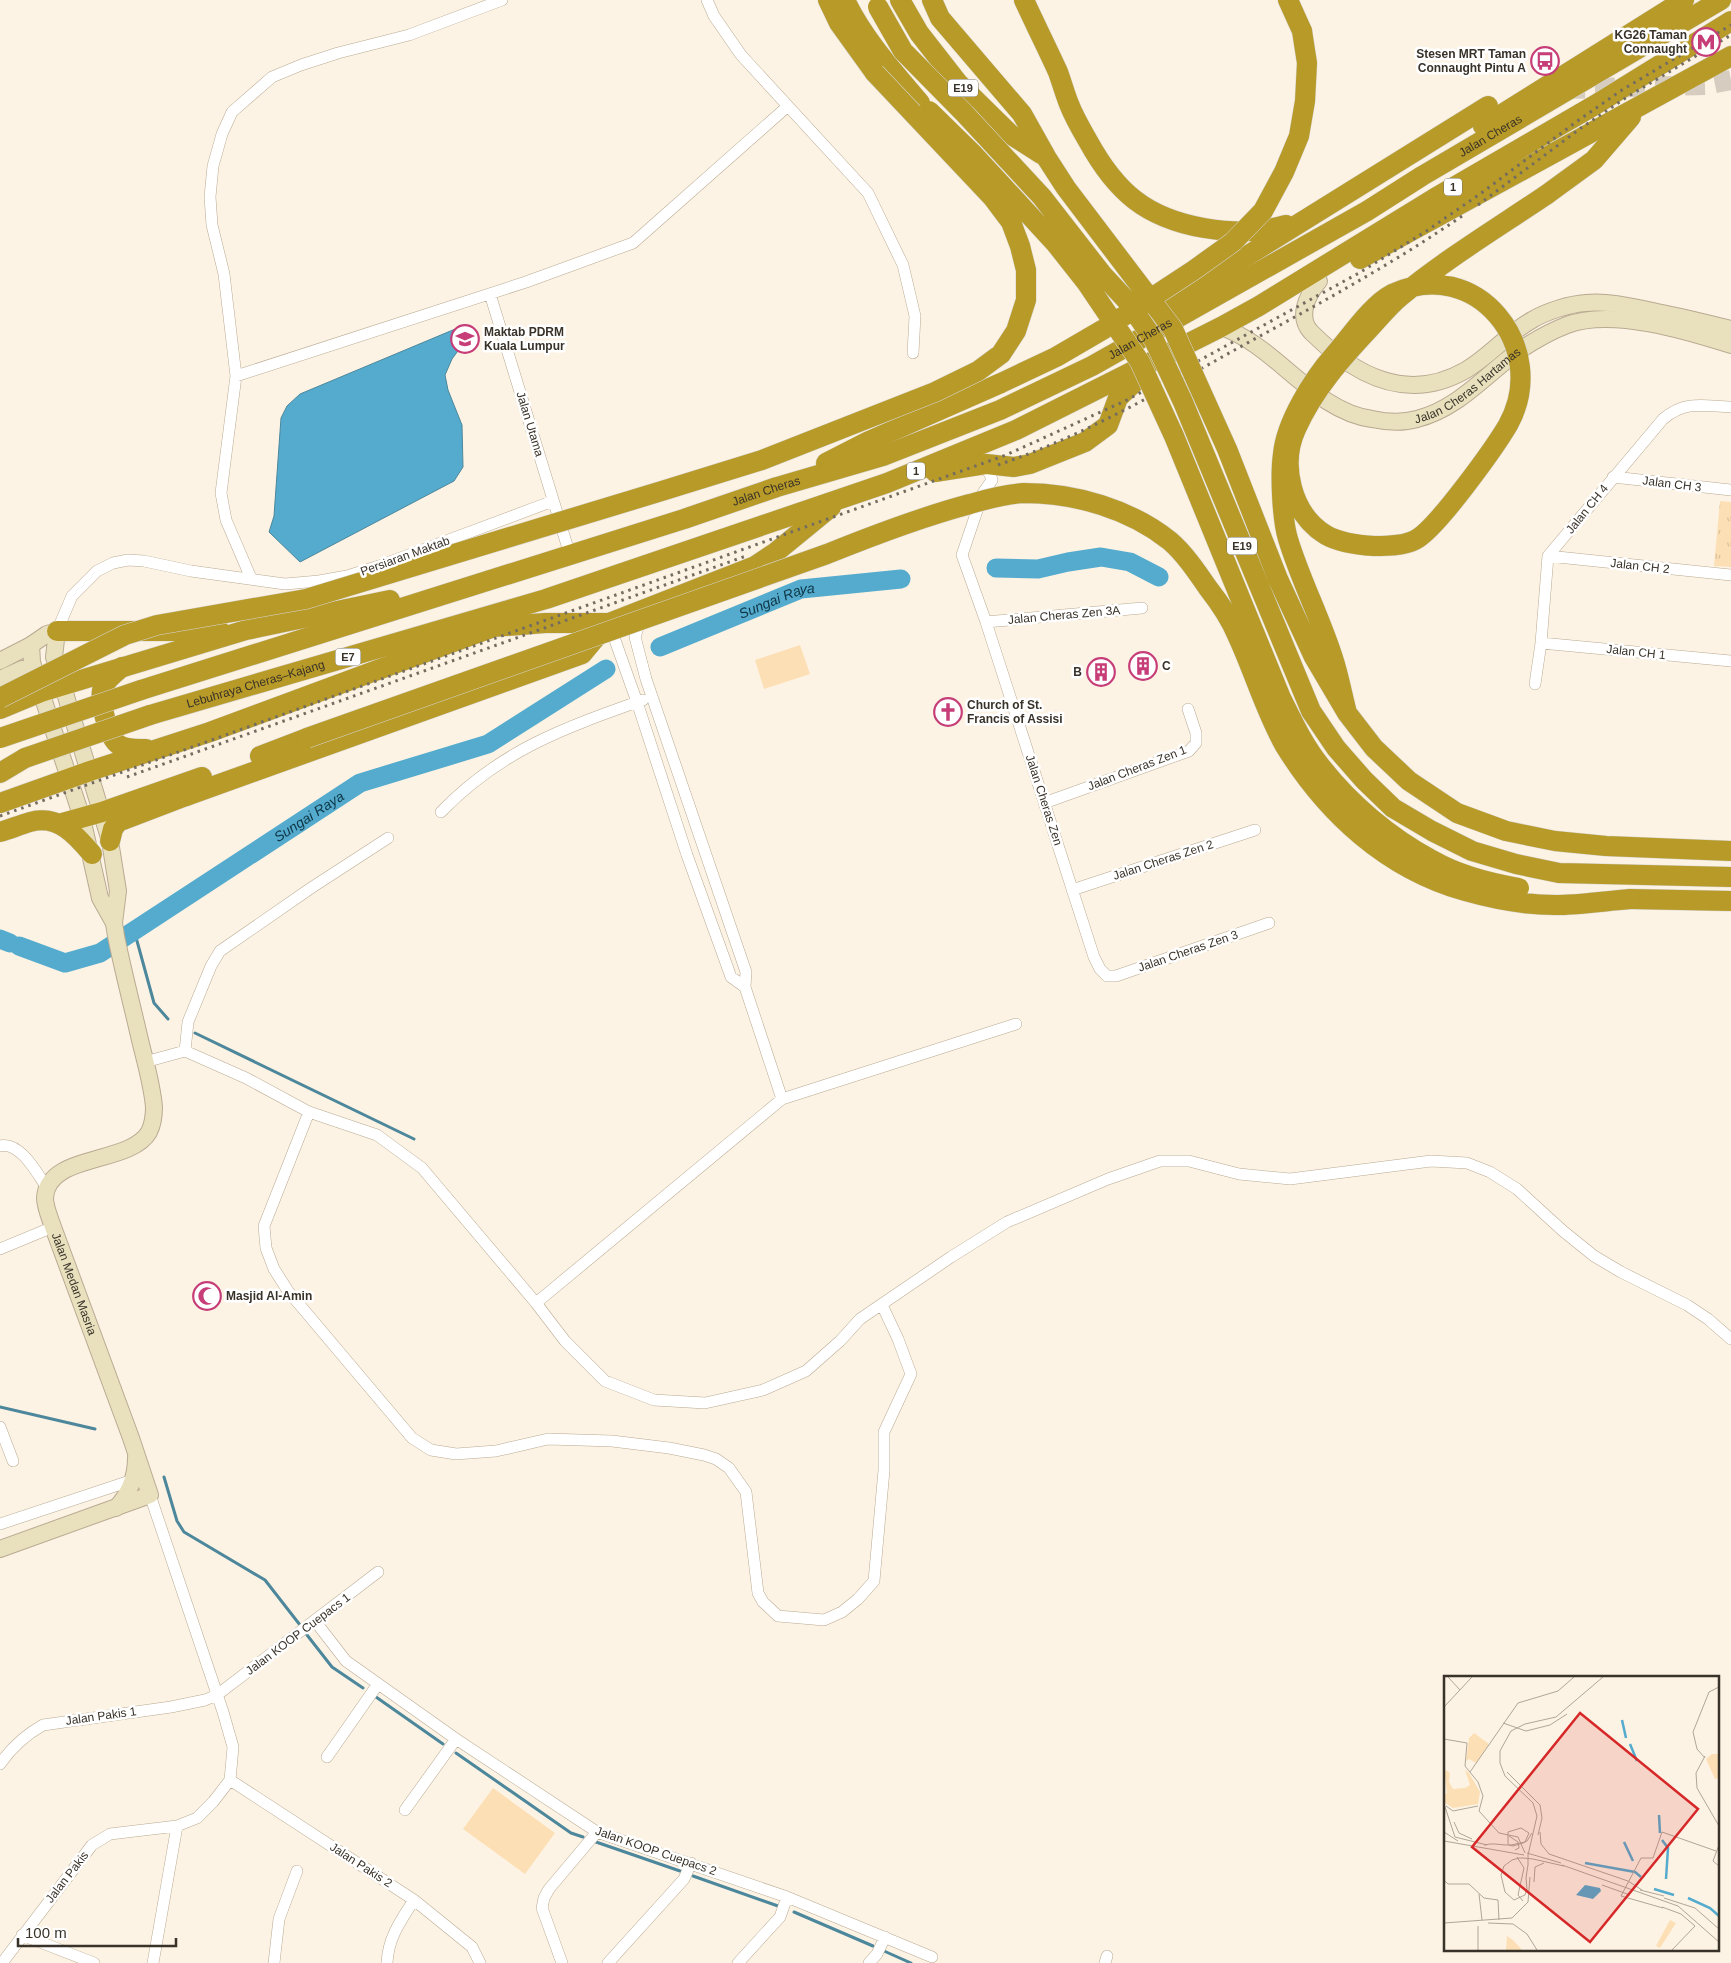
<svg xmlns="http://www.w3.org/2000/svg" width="1731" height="1963" font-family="Arial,sans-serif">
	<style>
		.grass { fill: url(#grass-tufts) }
		.pitch { fill: #fcdfb4 }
		.water { fill: #54abce; stroke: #4c879c }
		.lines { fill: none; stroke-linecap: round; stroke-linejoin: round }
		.stream { stroke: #4c879c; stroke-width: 3 }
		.river { stroke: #54abce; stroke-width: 19 }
		.highway-tunnel { stroke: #d6ccbf; stroke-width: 20; stroke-dasharray: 20 10; stroke-linecap: butt }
		.street-casing { stroke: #b9aa92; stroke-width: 12 }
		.secondary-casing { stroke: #b9aa92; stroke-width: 18 }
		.highway-casing { stroke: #d7d6d4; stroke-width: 21 }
		.street { stroke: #fff; stroke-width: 11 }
		.secondary { stroke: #e9e1be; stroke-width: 16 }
		.highway { stroke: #b79a27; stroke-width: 20 }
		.rail { stroke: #746c61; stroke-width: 3; stroke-dasharray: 2.5 5; stroke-linecap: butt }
		.highway-bridge-casing { stroke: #d7d6d4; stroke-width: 21; stroke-linecap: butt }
		.highway-bridge { stroke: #b79a27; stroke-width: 20 }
		.labels { text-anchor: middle; stroke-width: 5; stroke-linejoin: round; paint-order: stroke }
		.shield { fill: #fff; stroke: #747069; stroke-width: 1 }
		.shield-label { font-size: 11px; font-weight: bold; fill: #393229 }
		.poi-label { font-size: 12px; font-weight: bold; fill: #393229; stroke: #fff; text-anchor: start }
		.street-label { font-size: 12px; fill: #393229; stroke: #fff }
		.water-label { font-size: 14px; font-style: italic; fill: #0e3645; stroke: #fff }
		.inset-river { fill: none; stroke: #54abce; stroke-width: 2.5 }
		.inset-road { fill: none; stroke: #afa699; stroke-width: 1 }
		.view { fill: #d62828; fill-opacity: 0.15; stroke: #d62828; stroke-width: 2.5 }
		.inset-edge { fill: none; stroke: #393229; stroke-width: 2.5 }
	</style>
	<defs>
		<pattern id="grass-tufts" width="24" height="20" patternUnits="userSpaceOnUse" patternTransform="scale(1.25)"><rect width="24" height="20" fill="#fcdfb4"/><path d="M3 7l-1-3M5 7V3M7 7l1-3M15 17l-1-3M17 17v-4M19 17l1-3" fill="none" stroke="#d9c09b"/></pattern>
	</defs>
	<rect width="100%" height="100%" fill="#fdf3e4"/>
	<!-- grass -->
	<path class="grass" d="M1720,501L1731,502V567L1714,566Z"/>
	<!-- pitch -->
	<path class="pitch" d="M800,645L810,674L764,689L755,660Z
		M493,1788L555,1833L525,1874L463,1829Z"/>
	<!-- water -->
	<path class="water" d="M460,327L463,344L452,359L445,375L448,390L462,425L463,467L454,481L300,562L269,532L274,516L281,418L287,406L300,394Z"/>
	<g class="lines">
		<!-- stream -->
		<path class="stream" d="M134,930L154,1003L168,1019
			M195,1033L414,1139
			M0,1407L95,1429
			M164,1477L177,1521L184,1532L265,1580L300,1625
			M307,1635L332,1667L363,1688
			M376,1697L443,1744
			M456,1753L571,1833L583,1837
			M596,1842L680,1871
			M693,1876L778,1906
			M794,1912L873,1946
			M884,1951L911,1963"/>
		<!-- river -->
		<g class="river">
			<path d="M996,568L1038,569L1068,562L1101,557L1130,562L1159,577"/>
			<path id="s1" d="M660,647L801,589L901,579"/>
			<path d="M0,939L10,943"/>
			<path id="s2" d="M19,946L65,963L100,953L360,783L488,744L606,669"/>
		</g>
		<!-- highway-tunnel -->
		<path class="highway-tunnel" d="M1565,89L1706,85L1731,80"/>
		<defs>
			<path id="street" d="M707,0L714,16L741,55L868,193L903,265L915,316L913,353
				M490,294L570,555
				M236,376L526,282L633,243L788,106
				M979,467L989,472L992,480L983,493L962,555L986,622L1094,957L1100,969L1107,976H1116L1269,923
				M1613,477L1731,490
				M1548,556L1731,575
				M251,578L226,520L221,493L236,376L224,274L212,225L210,197L213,166L222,134L232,112L272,77L301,65L338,53L409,35L502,0
				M641,618L635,637L646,679L746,972L745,987L782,1099
				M986,622L1142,608
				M610,626L637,702L687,855L731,977L745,987
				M57,631L72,596L97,571L113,563L128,560L144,561L191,571L285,584L319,581L347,576L379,566L553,501
				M1541,643L1731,661
				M1535,684L1541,643L1548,556L1663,419C1686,400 1703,406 1731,407
				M1044,803L1189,751L1196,743V733L1188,709
				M441,812C501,750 564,728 643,700
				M1072,890L1255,830
				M185,1051L188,1022L211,966L220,951L311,888L388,838
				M145,1062L185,1051L246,1078L309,1112L377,1135L422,1168L536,1303L565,1341L605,1381L654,1400L705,1403L763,1390L806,1371L840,1341L860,1319L951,1257L1007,1222L1108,1179L1160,1161H1189L1239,1174L1290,1179L1431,1161L1467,1163L1490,1172L1517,1189L1563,1231L1594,1256L1621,1272L1687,1305L1708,1319L1731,1339
				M309,1112L264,1226L266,1248L274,1269L288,1291L412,1438L431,1450L456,1454L496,1451L548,1439L612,1441L669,1448L704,1455L716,1459L729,1468L746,1492L758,1593L763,1602L778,1616L824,1620L842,1612L858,1599L874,1581L884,1470V1432L911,1374L898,1339L882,1305
				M0,1146C20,1141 37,1173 47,1188
				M0,1249L53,1227
				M536,1303L782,1099L1016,1024
				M0,1427L13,1461
				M0,1524L133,1480
				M315,1621L346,1661L456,1739L597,1832L787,1897L932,1957
				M327,1757L378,1684
				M0,1764C12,1747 25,1735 43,1725L171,1707L205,1700L217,1695L378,1572
				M230,1780L414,1900L472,1947L480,1963
				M405,1810L456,1739
				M22,1935L94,1963
				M2,1963L92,1845L110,1834L177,1826L197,1818L213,1802L230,1780L233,1747L223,1712L150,1495
				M153,1963L177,1826
				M274,1963L279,1919L297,1871
				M387,1963C388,1938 401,1920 414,1900
				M562,1963L542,1908L544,1898L549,1889L597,1832
				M608,1963L684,1879L691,1863
				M738,1963L780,1917L787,1897
				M869,1963L877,1954L885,1937
				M1105,1963L1107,1956"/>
			<g id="secondary">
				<path d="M1319,281C1307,295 1297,317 1311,332C1354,375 1407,404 1466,370C1490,356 1508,333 1532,320C1547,311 1570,304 1586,303C1611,301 1633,307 1657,312C1682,317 1707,323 1731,329"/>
				<path id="s3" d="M1221,327C1276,345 1313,411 1372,419C1386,422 1403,423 1417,419C1457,409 1485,376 1517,352C1532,342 1551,331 1567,325C1612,308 1687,331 1731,345"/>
				<path d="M31,645L32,662L41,692L82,818L100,898L114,923"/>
				<path id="s4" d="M0,661L31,645L47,634L57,631L54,657L110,841L118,891L114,923L116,936C123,971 132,1005 140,1040C145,1061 152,1084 154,1107C154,1116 153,1124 149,1132C130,1165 47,1153 45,1198C45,1207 50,1218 53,1227L131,1438L150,1495L0,1549"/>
				<path d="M0,679L22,669L35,671"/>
				<path d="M116,1508C129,1494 136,1477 136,1458"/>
			</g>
			<g id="highway">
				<path d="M828,0L839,23L875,73"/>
				<path d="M845,0C863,38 893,71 920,103"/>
				<path d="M900,0L919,33L958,83L1010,134L1046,157"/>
				<path d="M932,0L940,18L1022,114L1045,155"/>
				<path d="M1024,0C1035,24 1047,48 1058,72C1062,83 1065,94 1069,104C1074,117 1081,129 1088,141C1116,192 1146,218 1204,228C1234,233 1256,233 1286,225"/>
				<path d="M1288,0L1302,31"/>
				<path d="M1483,126L1684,0"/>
				<path d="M1546,195L1594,160L1631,117"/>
				<path d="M1360,259L1731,56"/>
				<path d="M1151,320L1192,290L1488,106"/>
				<path d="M826,463L867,442L1001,383"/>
				<path d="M935,472L986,464L1014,467L1030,464L1085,442L1108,425L1118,398L1144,373"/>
				<path d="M493,627L545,623H609L755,566L776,552L831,507"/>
				<path d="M57,631H220"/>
				<path d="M122,667C115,673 107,679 103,687C98,699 108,738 119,745C127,750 137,749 146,749"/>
				<path id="s5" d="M141,690L684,519L777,487L883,456L1000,410L1092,366L1367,211L1422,176L1721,0"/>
				<path d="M0,709L41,692L246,630L390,600"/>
				<path id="s6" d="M150,715L546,599L887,483L1016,430L1221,327L1259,306L1435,198L1595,105L1731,21"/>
				<path d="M260,756L307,738"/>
				<path d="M0,773L25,758"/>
				<path d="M186,796L582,654L602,630"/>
				<path d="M0,803L90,771L210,732L491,628"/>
				<path d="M59,824L102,812L202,777"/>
				<path d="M0,832C10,829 20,825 30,822C58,814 76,835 92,854"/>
				<path d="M110,841L113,829L118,822L186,796"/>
				<path d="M1630,899L1731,901"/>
			</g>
		</defs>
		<!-- street casing -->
		<use href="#street" class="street-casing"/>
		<!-- secondary casing -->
		<use href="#secondary" class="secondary-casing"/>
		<!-- highway casing -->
		<use href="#highway" class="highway-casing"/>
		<!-- street -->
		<use href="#street" class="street"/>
		<!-- secondary -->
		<use href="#secondary" class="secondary"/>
		<!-- highway -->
		<use href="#highway" class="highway"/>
		<!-- rail -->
		<path class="rail" d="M1478,205L1581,128L1627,97L1731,35
			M998,465C1083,436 1161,391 1240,347C1315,306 1391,265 1462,216
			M127,777L746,556
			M0,816L1006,455L1127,400L1359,273L1425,232L1480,194L1576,122L1622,90L1731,25"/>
		<defs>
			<path id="highway-bridge" d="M878,7L903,51L965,114L1042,197L1102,274L1128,302L1154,340L1183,402L1311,711L1336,748L1364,780L1393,808L1432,831L1472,851L1516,864L1559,873L1731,877
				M929,111L974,155L1056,244L1086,282L1140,362L1174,436L1281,698C1292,720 1303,744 1319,764C1348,802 1389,837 1432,860C1458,875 1489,883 1519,888
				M1046,157L1066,188L1173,329L1227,449L1278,579L1314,657L1347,713L1374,748L1409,781L1457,813L1506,831L1555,841L1606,846L1731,851
				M1001,383L1056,357L1104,329L1194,270L1233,242L1263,211L1284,172L1299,136L1305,101L1307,63L1302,31
				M0,698L125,635L157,625L306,599L665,490L762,460L935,392L978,371L1001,354L1016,331L1026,300V270L1020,246L1011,222L993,198L875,73
				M1347,713C1342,694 1339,676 1333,658C1320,617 1300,579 1288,539C1282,519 1280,475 1283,454C1286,422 1313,379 1334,355C1350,337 1371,305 1392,294C1476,254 1551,348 1508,425C1495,447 1436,530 1415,540C1404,546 1386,546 1374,546C1357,545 1340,543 1326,535C1291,514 1280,464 1296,429C1314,389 1342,358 1371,327C1381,316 1390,305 1401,296C1446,259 1497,228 1546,195
				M0,738L141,690
				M307,738L827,554C874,535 921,517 970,504C987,499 1006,494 1024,493C1075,493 1130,509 1170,541C1185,554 1197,572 1208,588C1219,602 1230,618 1237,635C1254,671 1265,711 1285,746C1327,814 1387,869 1465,891C1493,899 1526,905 1555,905C1580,905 1605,901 1630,899
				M25,758L150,715"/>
		</defs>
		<!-- highway-bridge casing -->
		<use href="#highway-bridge" class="highway-bridge-casing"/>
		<!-- highway-bridge -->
		<use href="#highway-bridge" class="highway-bridge"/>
	</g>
	<!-- icons -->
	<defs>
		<symbol id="metro-ring" viewBox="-11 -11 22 22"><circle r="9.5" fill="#fff" stroke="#c63d78" stroke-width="1.5"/><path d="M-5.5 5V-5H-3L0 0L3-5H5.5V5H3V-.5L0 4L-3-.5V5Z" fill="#c63d78"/></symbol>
		<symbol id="bus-ring" viewBox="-11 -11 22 22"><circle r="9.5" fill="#fff" stroke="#c63d78" stroke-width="1.5"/><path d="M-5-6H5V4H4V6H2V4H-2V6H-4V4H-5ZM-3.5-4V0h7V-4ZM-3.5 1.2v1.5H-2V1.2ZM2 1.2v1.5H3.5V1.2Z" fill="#c63d78"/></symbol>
		<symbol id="university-ring" viewBox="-11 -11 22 22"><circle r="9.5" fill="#fff" stroke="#c63d78" stroke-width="1.5"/><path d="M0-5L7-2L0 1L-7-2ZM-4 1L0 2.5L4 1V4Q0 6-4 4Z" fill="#c63d78"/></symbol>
		<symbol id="building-ring" viewBox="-11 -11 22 22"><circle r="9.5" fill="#fff" stroke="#c63d78" stroke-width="1.5"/><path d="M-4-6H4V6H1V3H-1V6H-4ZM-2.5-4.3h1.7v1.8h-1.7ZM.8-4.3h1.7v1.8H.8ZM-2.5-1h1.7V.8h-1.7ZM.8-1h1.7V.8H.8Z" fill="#c63d78"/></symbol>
		<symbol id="church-ring" viewBox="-11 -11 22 22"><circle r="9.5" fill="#fff" stroke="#c63d78" stroke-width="1.5"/><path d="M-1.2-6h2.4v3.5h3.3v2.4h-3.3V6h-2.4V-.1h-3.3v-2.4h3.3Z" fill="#c63d78"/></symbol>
		<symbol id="mosque-ring" viewBox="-11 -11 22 22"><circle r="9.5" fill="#fff" stroke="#c63d78" stroke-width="1.5"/><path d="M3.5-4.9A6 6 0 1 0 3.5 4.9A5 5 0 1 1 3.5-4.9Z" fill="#c63d78"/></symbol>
	</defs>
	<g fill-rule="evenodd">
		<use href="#metro-ring" x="1690" y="26" width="32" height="32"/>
		<use href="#bus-ring" x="1529" y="45" width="32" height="32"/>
		<use href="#university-ring" x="449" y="323" width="32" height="32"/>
		<use href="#building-ring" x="1127" y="650" width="32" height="32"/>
		<use href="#building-ring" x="1085" y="656" width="32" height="32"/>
		<use href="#church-ring" x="932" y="696" width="32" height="32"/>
		<use href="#mosque-ring" x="191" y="1280" width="32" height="32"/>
	</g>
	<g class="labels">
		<!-- shield labels -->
		<g class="shield">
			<rect x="948" y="79.5" width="30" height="17" rx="4"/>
			<rect x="1444" y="178.5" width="18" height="17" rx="4"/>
			<rect x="907" y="462.5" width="18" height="17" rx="4"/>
			<rect x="1227" y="537.5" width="30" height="17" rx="4"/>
			<rect x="335.5" y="648.5" width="25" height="17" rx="4"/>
		</g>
		<g class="shield-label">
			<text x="963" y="92">E19</text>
			<text x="1453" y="191">1</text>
			<text x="916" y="475">1</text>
			<text x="1242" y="550">E19</text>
			<text x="348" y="661">E7</text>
		</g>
		<!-- poi labels -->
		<g class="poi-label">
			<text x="1687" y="39" text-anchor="end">KG26 Taman<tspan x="1687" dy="14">Connaught</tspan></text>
			<text x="1526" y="58" text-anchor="end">Stesen MRT Taman<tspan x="1526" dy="14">Connaught Pintu A</tspan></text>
			<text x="484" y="336">Maktab PDRM<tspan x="484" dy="14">Kuala Lumpur</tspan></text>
			<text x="1162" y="670">C</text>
			<text x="1082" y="676" text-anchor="end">B</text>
			<text x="967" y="709">Church of St.<tspan x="967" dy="14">Francis of Assisi</tspan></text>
			<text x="226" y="1300">Masjid Al-Amin</text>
		</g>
		<!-- street labels -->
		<g class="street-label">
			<text dy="4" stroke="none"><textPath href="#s5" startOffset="1466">Jalan Cheras</textPath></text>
			<text dy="4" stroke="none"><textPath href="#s5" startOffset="1061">Jalan Cheras</textPath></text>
			<text dy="4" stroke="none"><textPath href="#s3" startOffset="285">Jalan Cheras Hartamas</textPath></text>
			<text transform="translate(530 424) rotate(73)" y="4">Jalan Utama</text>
			<text transform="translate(1672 484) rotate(7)" y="4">Jalan CH 3</text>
			<text dy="4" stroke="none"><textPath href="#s5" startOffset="656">Jalan Cheras</textPath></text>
			<text transform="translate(1587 509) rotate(-51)" y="4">Jalan CH 4</text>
			<text transform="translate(405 556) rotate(-20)" y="4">Persiaran Maktab</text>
			<text transform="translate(1640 566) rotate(6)" y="4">Jalan CH 2</text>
			<text transform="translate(1064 615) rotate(-5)" y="4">Jalan Cheras Zen 3A</text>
			<text transform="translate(1636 652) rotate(6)" y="4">Jalan CH 1</text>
			<text dy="4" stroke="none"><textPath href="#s6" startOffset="110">Lebuhraya Cheras–Kajang</textPath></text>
			<text transform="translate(1137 768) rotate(-21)" y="4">Jalan Cheras Zen 1</text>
			<text transform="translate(1044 800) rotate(72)" y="4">Jalan Cheras Zen</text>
			<text transform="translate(1163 860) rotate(-18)" y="4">Jalan Cheras Zen 2</text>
			<text transform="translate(1188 951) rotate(-19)" y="4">Jalan Cheras Zen 3</text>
			<text dy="4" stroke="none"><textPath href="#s4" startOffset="801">Jalan Medan Masria</textPath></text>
			<text transform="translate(298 1634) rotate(-37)" y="4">Jalan KOOP Cuepacs 1</text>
			<text transform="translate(101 1716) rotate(-8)" y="4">Jalan Pakis 1</text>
			<text transform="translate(656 1851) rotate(19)" y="4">Jalan KOOP Cuepacs 2</text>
			<text transform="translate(361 1865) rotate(33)" y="4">Jalan Pakis 2</text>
			<text transform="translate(67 1877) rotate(-52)" y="4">Jalan Pakis</text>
		</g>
		<!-- water labels -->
		<g class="water-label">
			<text dy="5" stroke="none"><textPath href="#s1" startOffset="126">Sungai Raya</textPath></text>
			<text dy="5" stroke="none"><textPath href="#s2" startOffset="335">Sungai Raya</textPath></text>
		</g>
	</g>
	<!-- overview -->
	<g transform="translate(1444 1676)">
		<rect width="275" height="275" fill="#fdf3e4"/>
		<path d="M30,57L45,68L32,87L25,83L22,85L25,62ZM268,78H275V102L271,103L262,83ZM63,260L69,264L78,274H62Z" fill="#fcdfb4"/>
		<path d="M0,93L6,97L5,106L9,113L21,112L26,109L21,94L25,97L36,116L34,128L9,132L0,126V119L3,117ZM226,244L232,247L216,272L212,270Z" fill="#fcdfb4"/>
		<path d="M141,209L156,212L157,215L149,223L132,219Z" fill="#54abce"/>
		<path class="inset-river" d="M178,44L182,62M186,68L193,85M215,139L216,157M218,164L224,172L222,203M180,166L189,185M141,187L191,196L197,201M210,213L230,219M244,222L266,232L275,240"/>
		<path class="inset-road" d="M4,1L16,14M0,31L28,1M59,47L82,55L106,49L123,38M0,63L23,67L21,90L34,106L39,120L35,135L55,157L74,161L81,177M261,80L252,97L253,112L275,150M261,82L253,73L249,56L265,16L275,11M26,96L74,27L114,15L130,1M63,96L96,129L98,142L94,159M0,128L11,161L43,169M2,130L9,135L34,130M10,146L15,157L28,163M0,156L14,165M96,156L97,168L105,178L184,205L198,214M65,160L74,166L75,172L71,174M0,165L80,179M0,168V204M40,169L46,168H51L62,169H67L81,166L85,157L77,152L64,156V168L65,169L69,170L79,167L83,165L88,157M275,169L269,185L275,190M83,177L117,187M73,181L80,192L74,219L79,225M118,189L234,230L275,266M120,190L89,183L79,182H75L68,184L60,190L57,199L61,216L70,224L81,219L83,213L82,202L83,195L84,189V179L93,140L89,127L61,100L56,87V75L67,55L81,48L112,41L159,1M0,204L4,208H25L40,222L54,224L55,244M90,206L91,191L100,187M158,209L186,219M196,214L220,220M35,218L38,244M220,222L251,232L275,253M218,231L237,238L251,250L228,274M219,232L177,220L197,182H209L218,156L272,175M0,247L68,242L84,226L86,201M44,247L69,248L83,258L93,274M34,250V274"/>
		<path class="view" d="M136,37L254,133L146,266L28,171Z"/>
		<rect width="275" height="275" class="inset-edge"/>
	</g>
	<!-- scale -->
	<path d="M18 1938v8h158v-8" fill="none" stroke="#393229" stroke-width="2.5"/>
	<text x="25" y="1938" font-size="15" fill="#393229" stroke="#ffffff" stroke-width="4" paint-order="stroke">100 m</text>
</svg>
